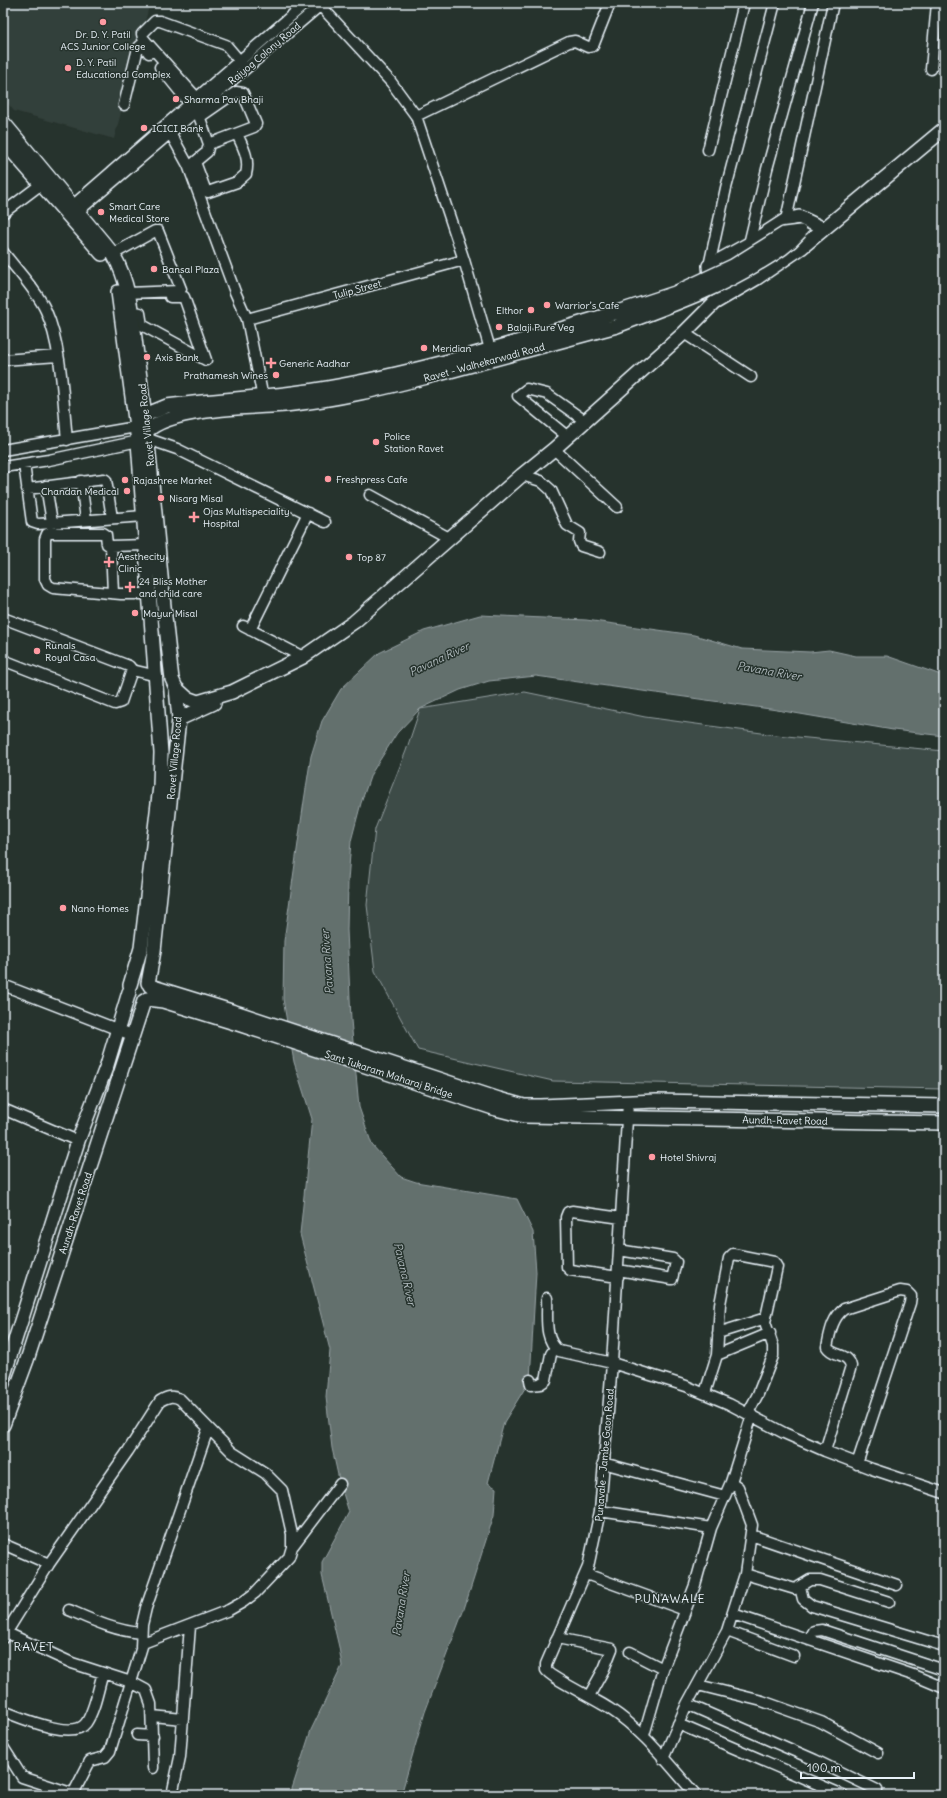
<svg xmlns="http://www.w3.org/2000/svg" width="947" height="1798" font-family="Delius,sans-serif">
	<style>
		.built { fill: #333f3a }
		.green { fill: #3e4b47; stroke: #939ea0 }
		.water { fill: #636f6d; stroke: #98a3a5 }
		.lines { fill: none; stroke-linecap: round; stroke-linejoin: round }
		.minor-casing { stroke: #e8f1f8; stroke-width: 13 }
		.major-casing { stroke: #e8f1f8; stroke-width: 16 }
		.minor { stroke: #26332d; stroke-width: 10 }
		.major { stroke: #26332d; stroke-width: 13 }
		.major-bridge-casing { stroke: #e8f1f8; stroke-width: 16; stroke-linecap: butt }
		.major-bridge { stroke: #26332d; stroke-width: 13 }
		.poi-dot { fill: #ff9aa2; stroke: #26332d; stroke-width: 1.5 }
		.labels { text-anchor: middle; stroke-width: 3; stroke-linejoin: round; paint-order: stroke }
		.poi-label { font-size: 10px; fill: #e8f1f8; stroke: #26332d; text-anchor: start }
		.street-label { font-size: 10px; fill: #e8f1f8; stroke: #26332d }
		.water-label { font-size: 11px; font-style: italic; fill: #b3bdc0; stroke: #26332d }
		.quarter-label { font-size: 12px; letter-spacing: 1px; fill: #e8f1f8; stroke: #26332d }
	</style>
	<rect width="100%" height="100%" fill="#26332d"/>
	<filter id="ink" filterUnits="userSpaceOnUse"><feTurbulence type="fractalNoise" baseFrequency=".025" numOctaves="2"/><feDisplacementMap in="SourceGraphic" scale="8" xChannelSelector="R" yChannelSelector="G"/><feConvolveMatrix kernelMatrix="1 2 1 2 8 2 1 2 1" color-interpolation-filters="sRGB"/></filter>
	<g filter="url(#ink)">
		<!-- built -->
		<path class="built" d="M3,3H150L114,139L14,111L3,98Z"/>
		<!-- green -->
		<path class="green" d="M525,692L645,717L776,735L944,751V1089L553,1081L418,1050L375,971L367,905L375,829L406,751L420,709Z"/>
		<!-- water -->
		<path class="water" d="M480,615L586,620L694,635L742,649L810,652L829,650L856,656H887L944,676V736L893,730L777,710L536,676L489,681L460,690L420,709L397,733L371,774L361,803L351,841L348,881L347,930L351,1020L359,1107L372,1145L401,1177L416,1182L517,1199L533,1232L536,1272L530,1380L504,1422L488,1483L496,1488L494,1515L464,1609L425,1712L401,1795H290L311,1730L342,1666L339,1647L322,1575V1562L349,1512L340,1484L332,1448L326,1397L330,1350L300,1234L312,1119L294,1062L283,999L284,941L304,801L311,756L322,721L341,689L379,653L424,631Z"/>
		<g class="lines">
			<defs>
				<path id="minor" d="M318,3L391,82L416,116L464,260
					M160,67L190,104
					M931,69L937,3
					M197,98L143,38L142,34L155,21H160L226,45L243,65
					M124,105L138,48L141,45L144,46L149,53
					M197,110L209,144L254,127L256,124L243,93L236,92L200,117
					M416,116L569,42L575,41L588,47L593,46L610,3
					M167,127L188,165L235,292L247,319L264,403
					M209,144L207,152L195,162L205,189L208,192L237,182L246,174C250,159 243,147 237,134
					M708,150L744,3
					M76,208H82L323,3
					M71,212L76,208L78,201L306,3
					M3,213L40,185
					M786,220L833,3
					M749,244L767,169L813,3
					M3,252C16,269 37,291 46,311C62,347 63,401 67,440
					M113,254L155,231H158L181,289L179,291L127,293
					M709,266L726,188L775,3
					M170,297H184L206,360
					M131,311L140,313L142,325L206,360
					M247,319L464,260L492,356
					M684,333L751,377
					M3,360L58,356
					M568,437L518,396L527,389L547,394L585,421
					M554,449L617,507
					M3,450L136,427
					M24,464L32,522L38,524L144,516
					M3,467L49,460L148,439L177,449L325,522
					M522,475L541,481L551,490L567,525L580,533L579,541L581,546L600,552
					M81,481L86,520
					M46,486L52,522
					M27,489L104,479L106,480L112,518
					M370,495L449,538
					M146,545L111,546L107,544L106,535L103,533H50L47,534L45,539V579L48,585L53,588L121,594H150
					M111,546L113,593
					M3,618L129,666L132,670L157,676
					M243,626L303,657
					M250,630L308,513
					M3,660L115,704L121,702L132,670
					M3,985L132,1035
					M628,1103L612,1363L600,1511L588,1567L546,1664V1670C549,1677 599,1701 610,1709C644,1731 669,1765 696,1795
					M3,1109L78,1141
					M618,1270L672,1279L676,1262L673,1259L619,1250
					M618,1277L570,1270L567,1267L566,1217L568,1212L572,1211L621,1218
					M547,1298C548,1316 543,1339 559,1351L612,1363L686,1386L729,1404L784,1433L825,1451L872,1469L944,1493
					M718,1333L766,1318
					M717,1355L720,1304L729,1258L733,1254L774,1262L777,1267L765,1322L773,1346V1356L758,1394L748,1413
					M530,1380L531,1385L540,1384L546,1380L551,1354L555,1348
					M705,1393L717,1355L770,1333
					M825,1451L851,1366C848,1352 833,1357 827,1347C830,1333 832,1318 844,1309L900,1291L907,1292L911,1296L910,1303L857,1464
					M603,1463L725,1496
					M600,1511L711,1528
					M751,1535L897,1585
					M3,1544L49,1564
					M292,1547L340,1484
					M586,1574L685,1610
					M745,1574L795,1589L810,1580H820L889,1602
					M800,1587L803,1599L812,1606L944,1646
					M69,1610C92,1620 115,1631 141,1633
					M733,1614L913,1675L944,1688
					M727,1631L794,1656
					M7,1633L72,1663L131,1682L146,1690L151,1704L153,1768
					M3,1638L49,1564L128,1451L160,1401C167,1397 172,1395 180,1399L232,1452L265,1473L282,1490L292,1534V1547L289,1557L255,1593L243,1602L229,1610L143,1643L110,1751L105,1757L90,1761L73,1794
					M557,1638L612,1649L604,1669L589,1696
					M809,1640L814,1631L822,1630L944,1670
					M141,1647L142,1625L146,1608L208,1429
					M630,1652L663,1669
					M698,1685L762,1701L821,1722L878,1753
					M687,1704L815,1760L877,1790
					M3,1711C19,1717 73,1741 86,1723C95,1710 98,1689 103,1673
					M152,1716L183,1719
					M678,1724L843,1795
					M137,1735L153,1736
					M644,1735L663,1669L695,1585L711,1528L731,1482L752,1415
					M3,1747L22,1777L77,1795
					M663,1759L687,1704L727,1631L745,1574L752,1525L738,1487L731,1482
					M172,1795L180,1757L190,1626"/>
				<path id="major" d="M3,122L113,254C132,286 133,327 138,363C153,467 159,574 172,679L176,688L179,719L154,951L148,983
					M3,141L102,254
					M711,287L709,266L749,244L786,220L799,217L824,229
					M118,292L138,442L161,753L160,786L141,948L130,985
					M141,421L145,415L167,406C216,399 266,398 315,390C416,374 513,343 611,314
					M142,437C161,407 251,408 285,405C338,400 388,387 439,374C498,358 558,342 617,326
					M176,688L187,698L198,702L232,692L303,657L354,622L522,475L554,449L684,333L714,303L757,278L801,248L944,129
					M179,719L214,703
					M150,986L241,1014L499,1099L524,1106H541L656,1101L944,1106
					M147,999L163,1001L238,1024L496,1109L524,1116L944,1123
					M3,1378L78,1141L107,1065L129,992
					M3,1425L27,1360L144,1001"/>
			</defs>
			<!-- minor casing -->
			<use href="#minor" class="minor-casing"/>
			<!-- major casing -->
			<use href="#major" class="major-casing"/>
			<!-- minor -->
			<use href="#minor" class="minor"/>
			<!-- major -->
			<use href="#major" class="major"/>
			<defs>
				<path id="major-bridge" d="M611,314L675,293L733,266L784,234L800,232
					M617,326C666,307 714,291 759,263C776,253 787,247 800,232"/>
			</defs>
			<!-- major-bridge casing -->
			<use href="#major-bridge" class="major-bridge-casing"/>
			<!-- major-bridge -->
			<use href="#major-bridge" class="major-bridge"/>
		</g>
	</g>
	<!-- markers -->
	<g class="poi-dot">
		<circle cx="103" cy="22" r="4"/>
		<circle cx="68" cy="68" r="4"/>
		<circle cx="176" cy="99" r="4"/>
		<circle cx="144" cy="128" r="4"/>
		<circle cx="101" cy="212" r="4"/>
		<circle cx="154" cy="269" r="4"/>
		<circle cx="547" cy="305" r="4"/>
		<circle cx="531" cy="310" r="4"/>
		<circle cx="499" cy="327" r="4"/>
		<circle cx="424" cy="348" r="4"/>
		<circle cx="147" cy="357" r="4"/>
		<path d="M269 357h4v4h4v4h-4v4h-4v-4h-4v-4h4z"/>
		<circle cx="276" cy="375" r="4"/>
		<circle cx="376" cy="442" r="4"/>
		<circle cx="328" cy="479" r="4"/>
		<circle cx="125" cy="480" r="4"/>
		<circle cx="127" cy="491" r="4"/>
		<circle cx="161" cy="498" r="4"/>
		<path d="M192 511h4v4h4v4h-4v4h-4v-4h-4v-4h4z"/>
		<circle cx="349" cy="557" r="4"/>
		<path d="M107 556h4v4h4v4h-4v4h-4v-4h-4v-4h4z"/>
		<path d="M128 581h4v4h4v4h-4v4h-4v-4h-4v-4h4z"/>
		<circle cx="135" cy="613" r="4"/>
		<circle cx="37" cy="651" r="4"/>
		<circle cx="63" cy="908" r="4"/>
		<circle cx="652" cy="1157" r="4"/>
	</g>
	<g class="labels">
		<!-- poi labels -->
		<g class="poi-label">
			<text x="103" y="38" text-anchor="middle">Dr. D. Y. Patil<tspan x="103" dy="12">ACS Junior College</tspan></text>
			<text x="76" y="66">D. Y. Patil<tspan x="76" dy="12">Educational Complex</tspan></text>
			<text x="184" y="103">Sharma Pav Bhaji</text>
			<text x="152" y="132">ICICI Bank</text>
			<text x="109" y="210">Smart Care<tspan x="109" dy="12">Medical Store</tspan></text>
			<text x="162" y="273">Bansal Plaza</text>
			<text x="555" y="309">Warrior’s Cafe</text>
			<text x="523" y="314" text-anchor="end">Elthor</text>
			<text x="507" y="331">Balaji Pure Veg</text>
			<text x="432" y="352">Meridian</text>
			<text x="155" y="361">Axis Bank</text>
			<text x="279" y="367">Generic Aadhar</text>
			<text x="268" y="379" text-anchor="end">Prathamesh Wines</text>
			<text x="384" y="440">Police<tspan x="384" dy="12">Station Ravet</tspan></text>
			<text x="336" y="483">Freshpress Cafe</text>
			<text x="133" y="484">Rajashree Market</text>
			<text x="119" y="495" text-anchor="end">Chandan Medical</text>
			<text x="169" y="502">Nisarg Misal</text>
			<text x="203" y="515">Ojas Multispeciality<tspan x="203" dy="12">Hospital</tspan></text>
			<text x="118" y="560">Aesthecity<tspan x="118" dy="12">Clinic</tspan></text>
			<text x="357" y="561">Top 87</text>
			<text x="139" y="585">24 Bliss Mother<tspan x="139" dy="12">and child care</tspan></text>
			<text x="143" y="617">Mayur Misal</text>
			<text x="45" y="649">Runals<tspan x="45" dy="12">Royal Casa</tspan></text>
			<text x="71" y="912">Nano Homes</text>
			<text x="660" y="1161">Hotel Shivraj</text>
		</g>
		<!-- street labels -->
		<g class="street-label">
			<text transform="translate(264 53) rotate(-40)" y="4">Rajyog Colony Road</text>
			<text transform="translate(357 289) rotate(-15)" y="4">Tulip Street</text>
			<text transform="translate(484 362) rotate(-15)" y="4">Ravet - Walhekarwadi Road</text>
			<text transform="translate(146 425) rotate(-96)" y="4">Ravet Village Road</text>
			<text transform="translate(174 758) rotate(-85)" y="4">Ravet Village Road</text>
			<text transform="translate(389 1074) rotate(18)" y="4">Sant Tukaram Maharaj Bridge</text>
			<text transform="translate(785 1120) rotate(1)" y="4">Aundh-Ravet Road</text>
			<text transform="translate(75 1213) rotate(-72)" y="4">Aundh-Ravet Road</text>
			<text transform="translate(604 1455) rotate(-85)" y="4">Punavale - Jambe Gaon Road</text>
		</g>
		<!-- water labels -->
		<g class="water-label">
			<text transform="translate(439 659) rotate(-25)" y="4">Pavana River</text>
			<text transform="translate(769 671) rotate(10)" y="4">Pavana River</text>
			<text transform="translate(327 962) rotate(-94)" y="4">Pavana River</text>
			<text transform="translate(405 1274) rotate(77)" y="4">Pavana River</text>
			<text transform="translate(401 1604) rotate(-81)" y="4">Pavana River</text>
		</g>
		<!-- quarter labels -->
		<g class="quarter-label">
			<text x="670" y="1603">PUNAWALE</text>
			<text x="34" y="1651">RAVET</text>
		</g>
	</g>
	<!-- margin -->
	<rect width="947" height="1798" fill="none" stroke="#26332d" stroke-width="16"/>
	<rect x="8" y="8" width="931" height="1782" fill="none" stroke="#e8f1f8" stroke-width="1.5" filter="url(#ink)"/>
	<!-- scale -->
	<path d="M801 1772v6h113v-6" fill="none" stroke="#e8f1f8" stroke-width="2"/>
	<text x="807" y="1772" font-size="12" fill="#e8f1f8" stroke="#26332d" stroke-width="3" paint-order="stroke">100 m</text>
</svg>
